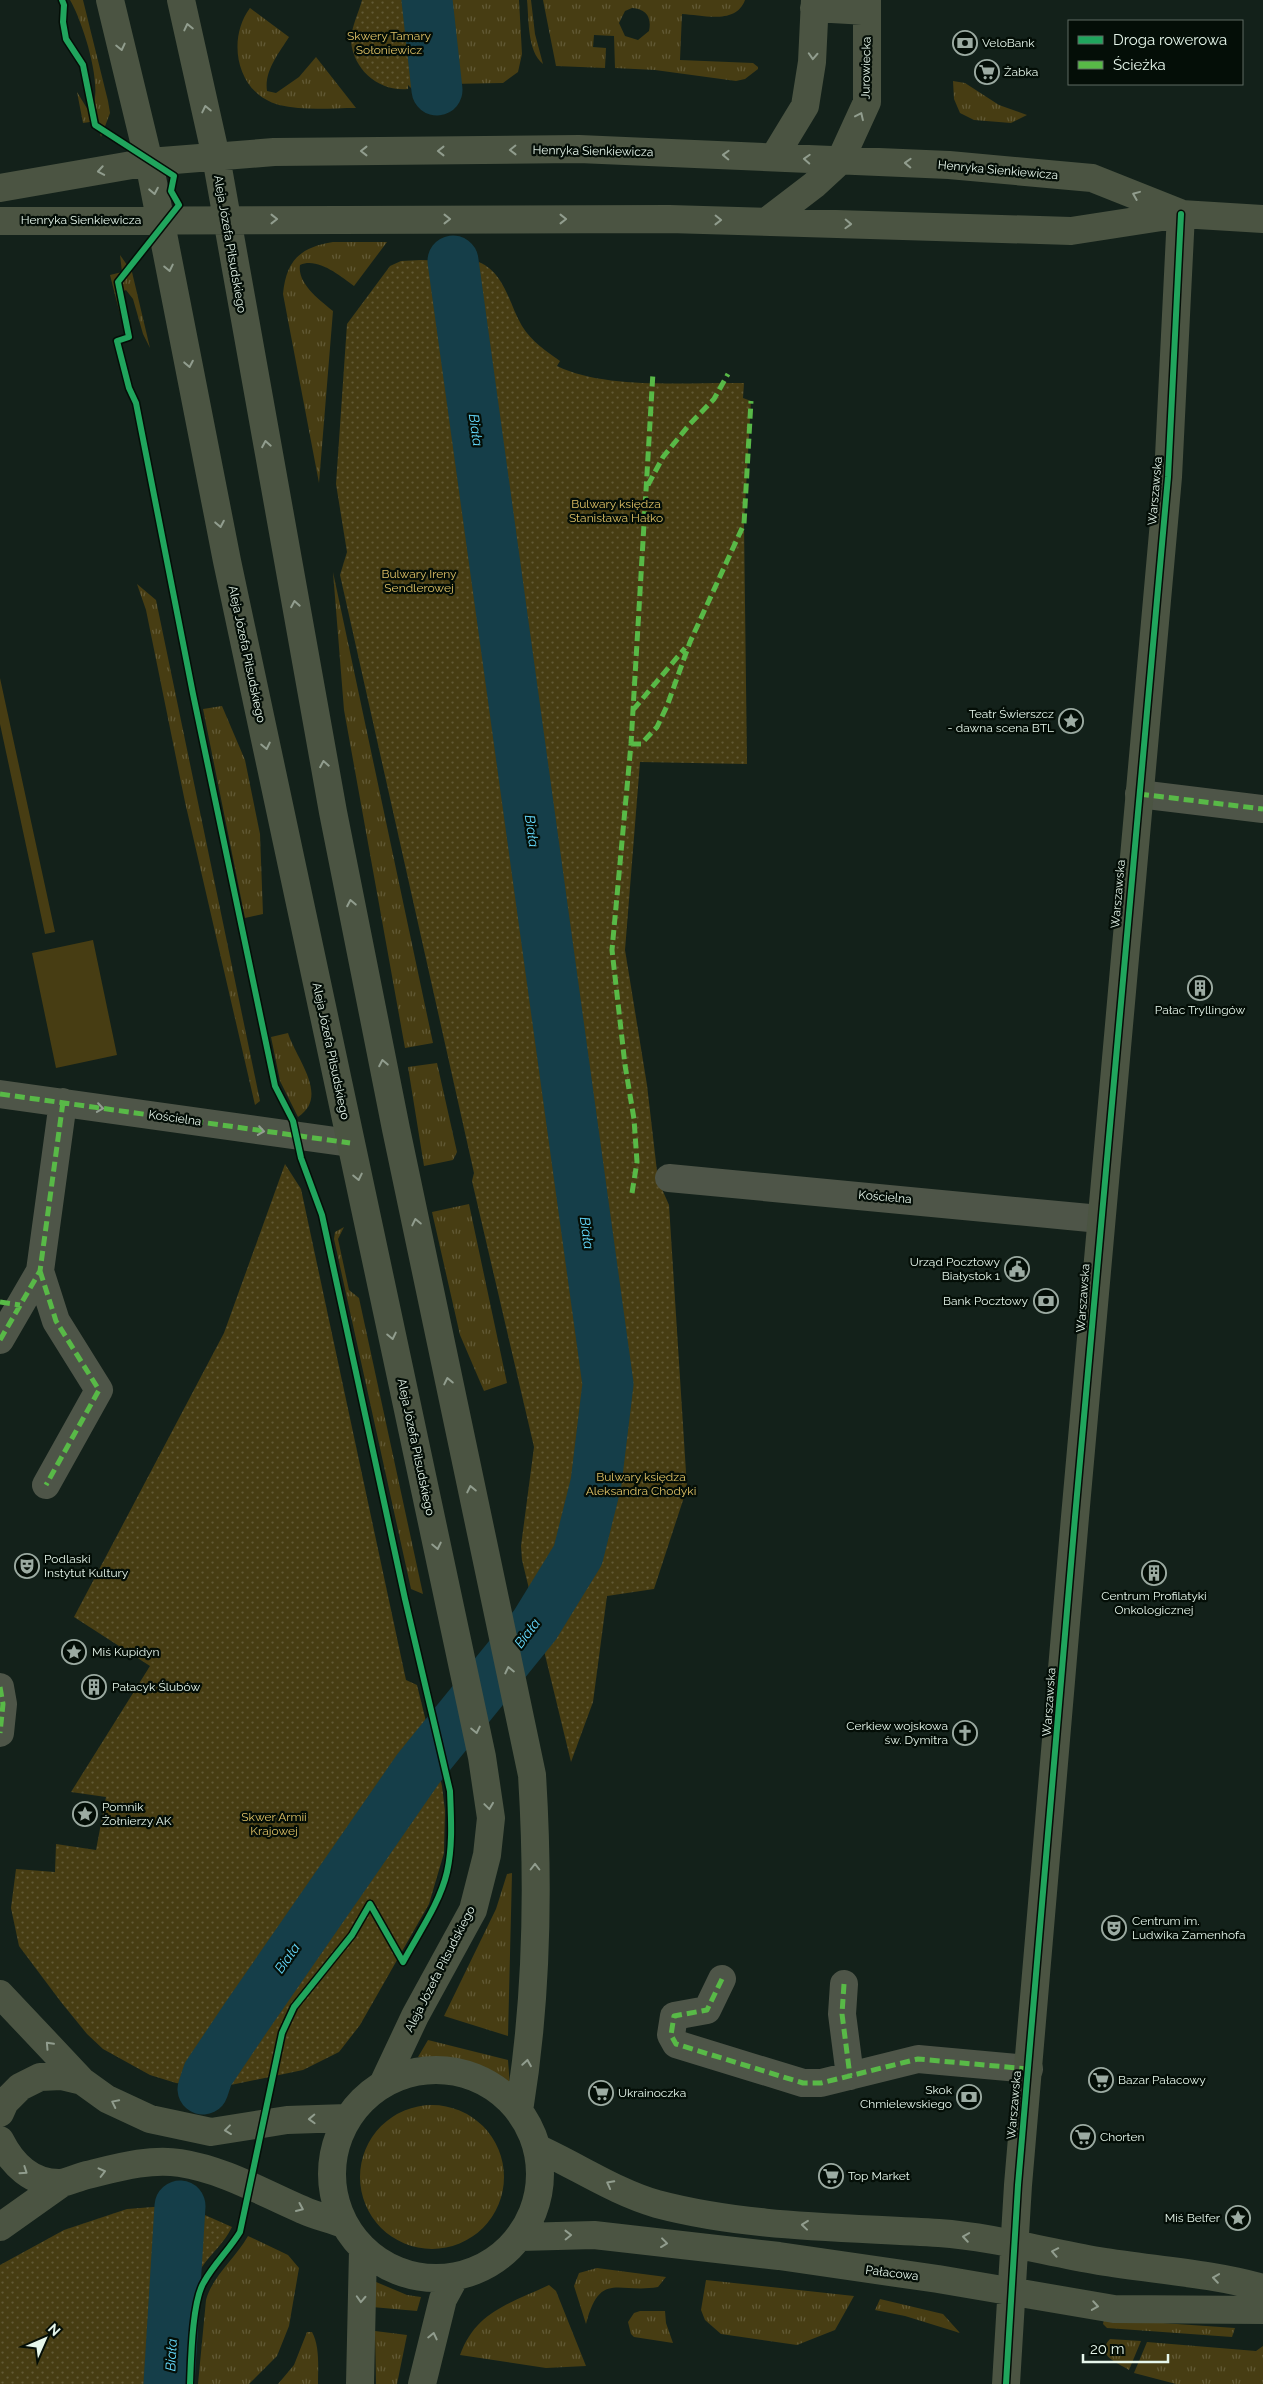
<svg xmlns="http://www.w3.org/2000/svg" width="1263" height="2384" font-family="Raleway,sans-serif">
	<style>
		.grass { fill: url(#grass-tufts); fill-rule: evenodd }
		.park { fill: url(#park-dots) }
		.pitch { fill: #473d13 }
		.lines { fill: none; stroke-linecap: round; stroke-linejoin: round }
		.river { stroke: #153e49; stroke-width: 51 }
		.street { stroke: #4e5548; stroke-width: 28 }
		.secondary { stroke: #4b5442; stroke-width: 28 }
		.quiet { stroke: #58b947; stroke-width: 5; stroke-dasharray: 10 5; stroke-linecap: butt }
		.cycleway-casing { stroke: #040e07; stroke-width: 9 }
		.cycleway { stroke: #20a55d; stroke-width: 6 }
		.oneway { stroke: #919d8e }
		.oneway2 { stroke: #929d91 }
		.labels { text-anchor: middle; stroke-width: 4.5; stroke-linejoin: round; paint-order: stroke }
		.park-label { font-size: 12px; fill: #dfc166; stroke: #040e07 }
		.poi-label { font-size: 12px; fill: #e6f6eb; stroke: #040e07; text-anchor: start }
		.street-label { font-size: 12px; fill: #e6f6eb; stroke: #040e07 }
		.water-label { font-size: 14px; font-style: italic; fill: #66dbff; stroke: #040e07 }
	</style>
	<defs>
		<pattern id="grass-tufts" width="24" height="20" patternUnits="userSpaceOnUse" patternTransform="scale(1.25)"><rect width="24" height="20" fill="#473d13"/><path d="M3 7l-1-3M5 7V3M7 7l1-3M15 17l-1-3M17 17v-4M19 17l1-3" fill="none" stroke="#625a36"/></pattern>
		<pattern id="park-dots" width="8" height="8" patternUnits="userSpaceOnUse" patternTransform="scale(1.25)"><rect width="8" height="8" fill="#473d13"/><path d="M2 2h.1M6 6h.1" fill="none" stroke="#625a36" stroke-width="1.8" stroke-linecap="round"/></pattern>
	</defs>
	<rect width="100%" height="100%" fill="#13211a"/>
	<!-- grass -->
	<path class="grass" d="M70,0H83L108,101L110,113L101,137L97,121L83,123L77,92L88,110H91C105,89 82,20 70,0Z
		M439,0H519L522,54L518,72L503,83L450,84Z
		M527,0H531L535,34L543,64C527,51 529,19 527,0Z
		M543,0H745C736,25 703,15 682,14L680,60L753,63L758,67V69L745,79L736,81L655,70L615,68L614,36L594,35L593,47L606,48L605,68L556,66ZM632,8C646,9 652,17 649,31L638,40L625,36L619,23L625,11Z
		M250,8L289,37C279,53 264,71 267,91L276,93L299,77L316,57L356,108C331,108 304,111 279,105C237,94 226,40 250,8Z
		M953,81L965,83L999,105L1027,115L1011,123L974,120L960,113L954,99Z
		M333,242H387L354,286C340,276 318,257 300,265C297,284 321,301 333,311L319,483L283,294C286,261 300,247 333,242Z
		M120,255L132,272L150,348L143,334L133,299L126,290L122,292L119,303L122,322L110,275L122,272Z
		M333,572L433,1043L405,1048L344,710Z
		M137,584L156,600L260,1101L255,1105L185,802L146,610Z
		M222,706L245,760L260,834L263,914L245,918L203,709Z
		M288,1033C296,1059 330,1096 298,1117L280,1081L271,1037Z
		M437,1063L457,1152L453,1160L424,1166L408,1067Z
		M469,1204L507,1383L484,1391L460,1335L432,1212Z
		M344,1227L338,1239L349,1290L359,1298L423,1594L411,1589L334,1239L335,1232Z
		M512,1873L508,2036L444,2016L496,1909L507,1874Z
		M428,2040L508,2060L510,2087C482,2068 452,2061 418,2057Z
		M360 2177a72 72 0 1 1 144 0a72 72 0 1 1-144 0Z
		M248,2236L288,2255L299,2268L289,2326L277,2356L249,2384H198L206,2300C213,2275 235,2259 248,2236Z
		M597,2268L666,2277L658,2287C618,2294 600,2270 586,2324L574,2286L579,2273Z
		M369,2279L407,2295L421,2297L417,2311L372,2307Z
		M706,2280L854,2296L835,2330L797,2345L721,2334L705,2320L701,2310Z
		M549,2285L556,2291L586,2366L546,2368L460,2355C476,2311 509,2304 549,2285Z
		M880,2299L943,2314L960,2333L905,2316L875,2310Z
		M640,2311H665L666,2323L673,2343L634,2337L631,2334L628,2322L634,2313Z
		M1104,2319L1235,2328L1232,2337L1107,2328L1103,2324Z
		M375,2331L407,2335L397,2384H376Z
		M307,2332H312C320,2346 318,2369 318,2384H278L294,2365Z
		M1110,2339L1141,2341L1129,2370C1116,2362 1095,2355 1110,2339Z
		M1147,2342L1256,2351L1263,2346V2384H1176L1134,2373Z"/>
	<!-- park -->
	<path class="park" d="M362,0H418L430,90H413L408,85V89C379,92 354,70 351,42C350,30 359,12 362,0Z
		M421,260L474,262L479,266V262C505,273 509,304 522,326C532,342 546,351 560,361L557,366C606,390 689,382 744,383L743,398L751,401L744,524L747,764L640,762L625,950L647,1085L658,1180L669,1205L687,1488L654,1589L607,1596L593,1702L571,1762L522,1560L521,1546L534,1447L472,1181L474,1173L340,575L347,552L336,484L347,324L390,266L401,261Z
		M285,1164L301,1189L406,1680L417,1685L442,1786L445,1811L444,1853L429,1904L360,2025L339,2052L303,2070L216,2088L176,2083L150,2075L103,2049L87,2034L61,2002L19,1946L11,1908L16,1869L55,1872L56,1844L96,1850L106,1797L71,1792L150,1666L74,1617L224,1333Z
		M166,2206L198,2212L232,2227C223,2245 212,2252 202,2267C185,2294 182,2352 181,2384H0V2265L64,2230L127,2209Z"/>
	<!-- pitch -->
	<path class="pitch" d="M0,678L55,932L45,934L0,724Z
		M93,940L117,1055L56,1068L32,953Z"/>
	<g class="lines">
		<!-- river -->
		<path class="river" d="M427,0L437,90
			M203,2089L208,2074L247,2016L418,1769L535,1625L578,1555L596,1483L608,1384L453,261
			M169,2384L180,2206"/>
		<!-- street -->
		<path class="street" d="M1139,794L1263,809
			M0,1094L350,1143
			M669,1178L1100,1219
			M40,1271L56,1321L99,1390L46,1485
			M0,1340L40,1271L63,1102
			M0,1687L3,1704L0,1733
			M722,1979L707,2010L674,2016L671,2035L676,2044L803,2083H821L918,2059L1029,2069
			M844,1984L842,2014L850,2076"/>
		<!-- secondary -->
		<path class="secondary" d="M110,0L149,162L227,561L482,1757L491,1818L487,1855L473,1910L415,2016L383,2084
			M181,0L216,157L333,812L396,1129L532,1775C539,1887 537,2001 519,2111
			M814,8L867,11
			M774,157L805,106L812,62L815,0
			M0,188L149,162L274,152L579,149L949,165L1092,178L1180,213
			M0,221L669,219L1071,231L1181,214L1263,219
			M767,221L814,185L840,161L867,102V0
			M0,1994L82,2081
			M332 2174a104 104 0 1 1 208 0a104 104 0 1 1-208 0Z
			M0,2113L5,2102L20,2087L40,2077L61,2076L82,2081L107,2099L150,2119L211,2132L287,2120L347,2118
			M0,2140C12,2164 32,2184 61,2183C69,2182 78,2177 87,2175C116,2168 150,2158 180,2163C225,2170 263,2193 303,2210C316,2216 330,2219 343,2224
			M537,2148C577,2166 615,2192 657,2204C748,2228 845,2227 939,2233C993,2237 1046,2252 1099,2261C1154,2270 1210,2273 1263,2288
			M0,2227L62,2183
			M520,2237L594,2235L779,2256L938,2279L1114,2309L1263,2310
			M360,2384L363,2250
			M422,2384L443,2299L455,2277
			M1006,2384L1018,2185L1075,1517L1168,477L1181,214"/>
		<!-- quiet -->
		<path class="quiet" d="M648,485L663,457L689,425L714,399L728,374
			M633,710L685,648
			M631,744H641L657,727L667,706L690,642L744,524L751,401
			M1139,794L1263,809
			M0,1094L350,1143
			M632,1193L637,1162L634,1119L625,1065L612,950L631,744L653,372
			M40,1271L56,1321L99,1390L46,1485
			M0,1302L20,1305
			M0,1340L40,1271L63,1102
			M0,1687L3,1704L0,1733
			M722,1979L707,2010L674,2016L671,2035L676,2044L803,2083H821L918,2059L1029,2069
			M844,1984L842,2014L850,2076"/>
		<defs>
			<path id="cycleway" d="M62,0L64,5L63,22L66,39L83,65L95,125L174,176L171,191L179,205L118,282L129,337L117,341L129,388L136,403L193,694L275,1086L293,1121L301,1158L322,1215L405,1599L450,1791C451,1817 453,1845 447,1872C440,1903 418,1934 403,1962
				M370,1904L403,1962
				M190,2384C191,2360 192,2301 204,2282C214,2264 229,2250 240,2232L282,2033L294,2007L352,1935L370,1904
				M1006,2384L1018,2185L1075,1517L1168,477L1181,214"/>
		</defs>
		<!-- cycleway casing -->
		<use href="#cycleway" class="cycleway-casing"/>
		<!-- cycleway -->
		<use href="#cycleway" class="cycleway"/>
	</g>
	<!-- one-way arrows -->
	<defs><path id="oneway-chevron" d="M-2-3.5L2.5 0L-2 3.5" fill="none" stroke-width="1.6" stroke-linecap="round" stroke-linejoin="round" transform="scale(1.25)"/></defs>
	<g class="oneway">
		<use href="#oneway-chevron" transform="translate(188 27) rotate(-103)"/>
		<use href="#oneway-chevron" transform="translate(121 47) rotate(77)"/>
		<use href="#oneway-chevron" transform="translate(813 56) rotate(93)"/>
		<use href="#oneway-chevron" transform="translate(206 109) rotate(-102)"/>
		<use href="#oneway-chevron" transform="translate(860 116) rotate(-65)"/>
		<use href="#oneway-chevron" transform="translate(513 150) rotate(179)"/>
		<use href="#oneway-chevron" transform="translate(364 151) rotate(180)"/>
		<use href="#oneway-chevron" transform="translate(441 151) rotate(180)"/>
		<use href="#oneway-chevron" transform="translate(726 155) rotate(-178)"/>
		<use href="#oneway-chevron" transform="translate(807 159) rotate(-177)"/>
		<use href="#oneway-chevron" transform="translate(908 163) rotate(-178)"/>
		<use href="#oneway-chevron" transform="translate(101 171) rotate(170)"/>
		<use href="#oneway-chevron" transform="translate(154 191) rotate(79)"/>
		<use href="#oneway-chevron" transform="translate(1136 195) rotate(-158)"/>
		<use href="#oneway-chevron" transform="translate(274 219)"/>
		<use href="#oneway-chevron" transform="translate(447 219)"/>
		<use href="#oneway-chevron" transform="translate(563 219)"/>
		<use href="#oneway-chevron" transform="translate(718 220) rotate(1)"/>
		<use href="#oneway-chevron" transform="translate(848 224) rotate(2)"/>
		<use href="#oneway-chevron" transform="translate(169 268) rotate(78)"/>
		<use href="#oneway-chevron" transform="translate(189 364) rotate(79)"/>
		<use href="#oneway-chevron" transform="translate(266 444) rotate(-100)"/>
		<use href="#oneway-chevron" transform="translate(220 524) rotate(79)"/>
		<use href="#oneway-chevron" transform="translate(295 604) rotate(-100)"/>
		<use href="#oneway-chevron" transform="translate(266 746) rotate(78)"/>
		<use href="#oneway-chevron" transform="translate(324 764) rotate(-100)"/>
		<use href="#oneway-chevron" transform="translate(351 903) rotate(-101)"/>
		<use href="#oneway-chevron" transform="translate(383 1063) rotate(-101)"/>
		<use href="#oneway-chevron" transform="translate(358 1177) rotate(78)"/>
		<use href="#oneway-chevron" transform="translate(416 1222) rotate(-102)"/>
		<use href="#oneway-chevron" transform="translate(392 1336) rotate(78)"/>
		<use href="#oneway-chevron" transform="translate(448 1381) rotate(-102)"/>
		<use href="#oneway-chevron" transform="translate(471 1489) rotate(-102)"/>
		<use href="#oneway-chevron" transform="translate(437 1546) rotate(78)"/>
		<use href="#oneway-chevron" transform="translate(509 1670) rotate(-103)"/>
		<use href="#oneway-chevron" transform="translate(476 1730) rotate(78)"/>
		<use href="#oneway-chevron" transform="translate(489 1806) rotate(82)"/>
		<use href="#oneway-chevron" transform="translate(535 1867) rotate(-90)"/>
		<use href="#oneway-chevron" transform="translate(49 2045) rotate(-133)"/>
		<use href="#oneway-chevron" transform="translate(527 2063) rotate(-81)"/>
		<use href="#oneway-chevron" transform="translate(115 2103) rotate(-154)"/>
		<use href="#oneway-chevron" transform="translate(312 2119) rotate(178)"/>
		<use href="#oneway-chevron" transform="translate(228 2130) rotate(173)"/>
		<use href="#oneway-chevron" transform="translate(24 2171) rotate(34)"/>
		<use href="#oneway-chevron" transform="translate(102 2172) rotate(-14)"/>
		<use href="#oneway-chevron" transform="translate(610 2184) rotate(-152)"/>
		<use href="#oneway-chevron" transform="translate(300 2208) rotate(24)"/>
		<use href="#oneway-chevron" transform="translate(805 2225) rotate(-174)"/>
		<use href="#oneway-chevron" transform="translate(568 2235) rotate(-1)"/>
		<use href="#oneway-chevron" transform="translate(966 2237) rotate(-171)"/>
		<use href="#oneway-chevron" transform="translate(664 2243) rotate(7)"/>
		<use href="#oneway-chevron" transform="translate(1055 2252) rotate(-169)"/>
		<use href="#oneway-chevron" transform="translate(1216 2278) rotate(-172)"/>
		<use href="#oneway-chevron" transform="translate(361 2299) rotate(93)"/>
		<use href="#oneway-chevron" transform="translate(1095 2306) rotate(9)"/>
		<use href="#oneway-chevron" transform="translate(433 2336) rotate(-77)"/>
	</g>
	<g class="oneway2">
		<use href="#oneway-chevron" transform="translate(100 1108) rotate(8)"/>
		<use href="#oneway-chevron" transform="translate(261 1131) rotate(9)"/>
	</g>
	<!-- icons -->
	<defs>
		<symbol id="bank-ring" viewBox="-11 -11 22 22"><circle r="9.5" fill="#040e07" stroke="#9caba2" stroke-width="1.5"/><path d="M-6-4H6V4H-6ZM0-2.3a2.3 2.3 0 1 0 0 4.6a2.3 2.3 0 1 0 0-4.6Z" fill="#9caba2"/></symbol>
		<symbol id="supermarket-ring" viewBox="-11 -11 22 22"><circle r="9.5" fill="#040e07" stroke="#9caba2" stroke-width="1.5"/><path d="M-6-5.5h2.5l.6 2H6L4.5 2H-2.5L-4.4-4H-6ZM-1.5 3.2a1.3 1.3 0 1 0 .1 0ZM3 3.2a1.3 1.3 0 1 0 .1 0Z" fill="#9caba2"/></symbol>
		<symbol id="sight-ring" viewBox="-11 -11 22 22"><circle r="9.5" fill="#040e07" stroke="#9caba2" stroke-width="1.5"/><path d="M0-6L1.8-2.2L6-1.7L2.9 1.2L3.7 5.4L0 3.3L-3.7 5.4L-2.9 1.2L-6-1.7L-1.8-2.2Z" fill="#9caba2"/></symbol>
		<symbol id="building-ring" viewBox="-11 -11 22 22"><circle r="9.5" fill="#040e07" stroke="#9caba2" stroke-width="1.5"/><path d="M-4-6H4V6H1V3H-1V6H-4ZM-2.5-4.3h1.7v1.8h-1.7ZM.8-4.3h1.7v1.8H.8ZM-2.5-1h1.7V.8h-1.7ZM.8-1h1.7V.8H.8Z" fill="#9caba2"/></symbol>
		<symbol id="civic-ring" viewBox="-11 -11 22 22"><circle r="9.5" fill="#040e07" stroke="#9caba2" stroke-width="1.5"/><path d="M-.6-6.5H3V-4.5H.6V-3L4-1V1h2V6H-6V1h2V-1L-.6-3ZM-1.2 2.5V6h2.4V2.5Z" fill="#9caba2"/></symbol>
		<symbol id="theatre-ring" viewBox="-11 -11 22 22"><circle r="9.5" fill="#040e07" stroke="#9caba2" stroke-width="1.5"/><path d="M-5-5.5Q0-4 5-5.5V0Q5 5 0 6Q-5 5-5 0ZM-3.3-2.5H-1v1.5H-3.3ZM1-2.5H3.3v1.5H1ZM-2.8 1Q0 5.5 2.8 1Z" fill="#9caba2"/></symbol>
		<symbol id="church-ring" viewBox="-11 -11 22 22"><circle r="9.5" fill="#040e07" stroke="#9caba2" stroke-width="1.5"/><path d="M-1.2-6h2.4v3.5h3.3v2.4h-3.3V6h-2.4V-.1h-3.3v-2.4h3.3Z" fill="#9caba2"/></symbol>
	</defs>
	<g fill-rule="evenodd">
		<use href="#bank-ring" x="951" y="29" width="28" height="28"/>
		<use href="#supermarket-ring" x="973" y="58" width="28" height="28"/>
		<use href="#sight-ring" x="1057" y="707" width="28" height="28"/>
		<use href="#building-ring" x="1186" y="974" width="28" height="28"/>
		<use href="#civic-ring" x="1003" y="1255" width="28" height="28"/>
		<use href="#bank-ring" x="1032" y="1287" width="28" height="28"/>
		<use href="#theatre-ring" x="13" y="1552" width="28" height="28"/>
		<use href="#building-ring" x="1140" y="1559" width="28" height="28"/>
		<use href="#sight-ring" x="60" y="1638" width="28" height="28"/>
		<use href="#building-ring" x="80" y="1673" width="28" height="28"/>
		<use href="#church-ring" x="951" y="1719" width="28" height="28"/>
		<use href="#sight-ring" x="71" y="1800" width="28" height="28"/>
		<use href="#theatre-ring" x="1100" y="1914" width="28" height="28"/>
		<use href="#supermarket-ring" x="1087" y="2066" width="28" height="28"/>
		<use href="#supermarket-ring" x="587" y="2079" width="28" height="28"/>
		<use href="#bank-ring" x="955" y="2083" width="28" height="28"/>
		<use href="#supermarket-ring" x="1069" y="2123" width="28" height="28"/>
		<use href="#supermarket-ring" x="817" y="2162" width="28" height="28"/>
		<use href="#sight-ring" x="1224" y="2204" width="28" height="28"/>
	</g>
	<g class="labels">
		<!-- park labels -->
		<g class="park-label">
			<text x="389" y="40">Skwery Tamary<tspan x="389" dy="14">Sołoniewicz</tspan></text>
			<text x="616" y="508">Bulwary księdza<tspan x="616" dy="14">Stanisława Hałko</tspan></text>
			<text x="419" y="578">Bulwary Ireny<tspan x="419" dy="14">Sendlerowej</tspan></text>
			<text x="641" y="1481">Bulwary księdza<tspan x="641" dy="14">Aleksandra Chodyki</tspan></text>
			<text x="274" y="1821">Skwer Armii<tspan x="274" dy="14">Krajowej</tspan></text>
		</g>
		<!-- poi labels -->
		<g class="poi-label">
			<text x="982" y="47">VeloBank</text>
			<text x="1004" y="76">Żabka</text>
			<text x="1054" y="718" text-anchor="end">Teatr Świerszcz<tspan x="1054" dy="14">- dawna scena BTL</tspan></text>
			<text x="1200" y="1014" text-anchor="middle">Pałac Tryllingów</text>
			<text x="1000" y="1266" text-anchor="end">Urząd Pocztowy<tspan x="1000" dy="14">Białystok 1</tspan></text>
			<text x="1028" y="1305" text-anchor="end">Bank Pocztowy</text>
			<text x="44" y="1563">Podlaski<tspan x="44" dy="14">Instytut Kultury</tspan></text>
			<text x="1154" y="1600" text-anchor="middle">Centrum Profilatyki<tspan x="1154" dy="14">Onkologicznej</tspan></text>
			<text x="92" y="1656">Miś Kupidyn</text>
			<text x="112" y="1691">Pałacyk Ślubów</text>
			<text x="948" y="1730" text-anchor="end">Cerkiew wojskowa<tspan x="948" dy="14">św. Dymitra</tspan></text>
			<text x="102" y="1811">Pomnik<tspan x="102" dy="14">Żołnierzy AK</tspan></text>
			<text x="1132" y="1925">Centrum im.<tspan x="1132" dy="14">Ludwika Zamenhofa</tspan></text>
			<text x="1118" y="2084">Bazar Pałacowy</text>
			<text x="952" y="2094" text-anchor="end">Skok<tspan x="952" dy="14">Chmielewskiego</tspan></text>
			<text x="618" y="2097">Ukrainoczka</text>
			<text x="1100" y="2141">Chorten</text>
			<text x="848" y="2180">Top Market</text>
			<text x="1220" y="2222" text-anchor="end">Miś Belfer</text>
		</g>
		<!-- street labels -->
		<g class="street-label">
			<text transform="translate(866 68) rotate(-89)" y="4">Jurowiecka</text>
			<text transform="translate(593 151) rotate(1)" y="4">Henryka Sienkiewicza</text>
			<text transform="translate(998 170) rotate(5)" y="4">Henryka Sienkiewicza</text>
			<text x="81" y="224">Henryka Sienkiewicza</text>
			<text transform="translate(230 244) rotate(80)" y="4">Aleja Józefa Piłsudskiego</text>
			<text transform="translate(1155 491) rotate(-85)" y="4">Warszawska</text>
			<text transform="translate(247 654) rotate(78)" y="4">Aleja Józefa Piłsudskiego</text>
			<text transform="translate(1118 894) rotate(-85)" y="4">Warszawska</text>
			<text transform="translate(331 1051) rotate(78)" y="4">Aleja Józefa Piłsudskiego</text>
			<text transform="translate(175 1118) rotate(8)" y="4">Kościelna</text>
			<text transform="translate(885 1197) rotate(5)" y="4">Kościelna</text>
			<text transform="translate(1083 1298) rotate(-86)" y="4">Warszawska</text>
			<text transform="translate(416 1447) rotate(78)" y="4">Aleja Józefa Piłsudskiego</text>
			<text transform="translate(1049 1702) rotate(-86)" y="4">Warszawska</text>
			<text transform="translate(440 1969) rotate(-63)" y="4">Aleja Józefa Piłsudskiego</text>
			<text transform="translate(1014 2105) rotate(-85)" y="4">Warszawska</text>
			<text transform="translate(892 2273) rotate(7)" y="4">Pałacowa</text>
		</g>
		<!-- water labels -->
		<g class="water-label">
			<text transform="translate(476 430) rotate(82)" y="5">Biała</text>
			<text transform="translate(532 831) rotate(82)" y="5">Biała</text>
			<text transform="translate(587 1233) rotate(82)" y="5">Biała</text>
			<text transform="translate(527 1633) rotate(-53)" y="5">Biała</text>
			<text transform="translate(287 1958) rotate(-55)" y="5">Biała</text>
			<text transform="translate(171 2355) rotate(-87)" y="5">Biała</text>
		</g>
	</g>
	<!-- legend -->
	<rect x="1068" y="20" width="175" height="65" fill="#040e07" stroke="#5e6b62"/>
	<rect x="1078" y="36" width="25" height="8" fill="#20a55d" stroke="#5e6b62"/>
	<text x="1113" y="45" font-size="15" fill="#e6f6eb">Droga rowerowa</text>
	<rect x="1078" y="61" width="25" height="8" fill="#58b947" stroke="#5e6b62"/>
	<text x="1113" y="70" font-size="15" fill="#e6f6eb">Ścieżka</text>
	<!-- north arrow -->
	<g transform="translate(45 2339) rotate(45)" stroke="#040e07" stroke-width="4" paint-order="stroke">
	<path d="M0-4L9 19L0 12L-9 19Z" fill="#e6f6eb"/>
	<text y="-8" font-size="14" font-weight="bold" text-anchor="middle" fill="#e6f6eb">N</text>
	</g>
	<!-- scale -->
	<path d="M1083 2354v8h85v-8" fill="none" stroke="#e6f6eb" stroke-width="2.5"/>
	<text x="1090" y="2354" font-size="15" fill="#e6f6eb" stroke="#040e07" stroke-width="4" paint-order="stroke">20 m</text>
</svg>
